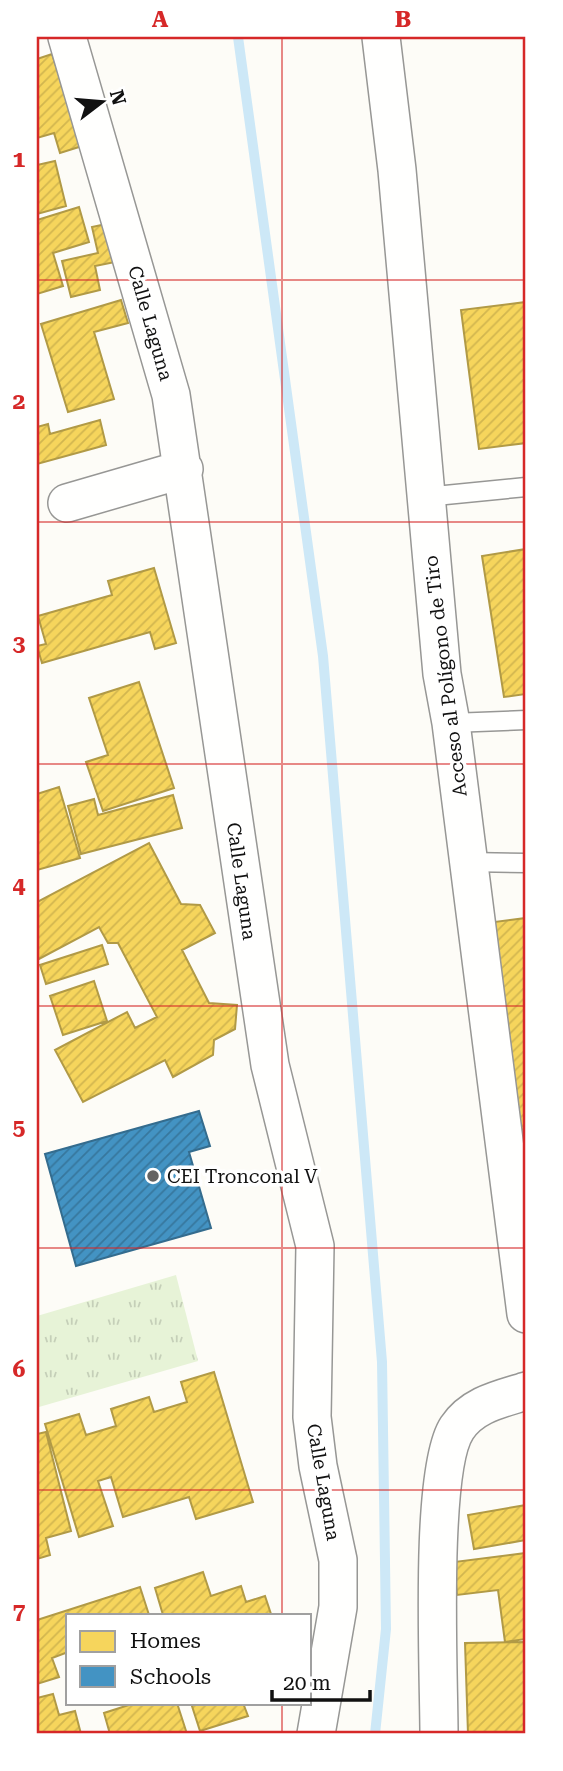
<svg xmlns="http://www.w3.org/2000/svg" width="563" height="1771" font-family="'Roboto Serif',serif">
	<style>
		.park { fill: url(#park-tufts) }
		.homes { fill: url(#homes-hatch); stroke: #b19a46; stroke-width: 2 }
		.schools { fill: url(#schools-hatch); stroke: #346c8e; stroke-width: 2 }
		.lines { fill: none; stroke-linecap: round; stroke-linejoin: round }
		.stream { stroke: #cde8f7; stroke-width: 10 }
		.service-casing { stroke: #979795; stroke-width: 21 }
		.minor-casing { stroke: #979795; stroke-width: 40 }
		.service { stroke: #fffffe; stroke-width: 18 }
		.minor { stroke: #fffffe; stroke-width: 37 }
		.grid { fill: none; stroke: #d62828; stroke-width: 2; stroke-opacity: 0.55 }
		.poi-dot { fill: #646362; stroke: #fff; stroke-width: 2.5 }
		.labels { text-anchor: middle; stroke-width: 7; stroke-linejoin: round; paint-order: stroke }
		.street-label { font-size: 19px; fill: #111; stroke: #fff }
		.poi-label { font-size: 19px; fill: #111; stroke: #fff; text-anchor: start }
		.neatline { fill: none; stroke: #d62828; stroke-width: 2.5 }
		.grid-label { font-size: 23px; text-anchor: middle; font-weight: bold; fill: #d62828 }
	</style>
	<defs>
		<pattern id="park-tufts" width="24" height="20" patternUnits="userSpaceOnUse" patternTransform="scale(1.75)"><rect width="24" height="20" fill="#e7f3d7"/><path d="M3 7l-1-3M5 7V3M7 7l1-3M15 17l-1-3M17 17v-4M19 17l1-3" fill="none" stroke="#c5cfb8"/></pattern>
		<pattern id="homes-hatch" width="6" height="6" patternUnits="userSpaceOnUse" patternTransform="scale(1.75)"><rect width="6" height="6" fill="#f6d55c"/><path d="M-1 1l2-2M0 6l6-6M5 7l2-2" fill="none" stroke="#d2b64f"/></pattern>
		<pattern id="schools-hatch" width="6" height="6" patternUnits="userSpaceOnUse" patternTransform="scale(1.75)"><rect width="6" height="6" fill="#4393c3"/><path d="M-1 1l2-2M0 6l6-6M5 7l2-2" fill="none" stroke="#37779d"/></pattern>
	</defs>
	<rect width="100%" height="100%" fill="#fdfcf7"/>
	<!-- park -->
	<path class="park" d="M176,1275L198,1361L39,1407L37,1316Z"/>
	<!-- homes -->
	<path class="homes" d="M52,54L82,146L60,153L54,133L37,138V59Z
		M55,161L66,206L37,214V165Z
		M79,207L89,242L53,253L63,286L37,294V220Z
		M111,223L120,261L95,266L100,290L71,297L62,261L98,253L92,227Z
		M121,300L128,323L94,332L114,399L68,412L41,324Z
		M526,302V443L479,449L461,310Z
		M100,420L106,445L37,464V427L48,424L50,434Z
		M526,549V694L504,697L482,556Z
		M154,568L176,643L155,649L150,632L42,663L37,646L46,644L38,616L112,595L108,581Z
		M139,682L174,788L103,811L86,762L108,755L89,698Z
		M59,787L80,858L37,870V794Z
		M173,795L182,828L81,854L68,806L94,799L98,815Z
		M149,843L181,904L200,905L215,933L182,950L209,1003L237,1005L235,1029L214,1040L213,1055L173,1077L165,1060L83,1102L55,1050L127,1012L135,1028L157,1017L118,943H108L99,927L37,960V902Z
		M526,918V1129L520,1130L494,922Z
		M102,945L108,964L46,984L40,965Z
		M94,981L107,1021L63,1035L50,996Z
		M214,1372L253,1502L196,1519L189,1497L123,1517L111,1477L98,1481L113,1526L79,1537L45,1424L79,1414L86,1435L116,1426L111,1409L149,1397L154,1412L187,1402L181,1382Z
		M46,1432L71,1531L46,1538L50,1555L37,1559V1434Z
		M526,1505V1540L474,1549L468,1515Z
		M526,1553V1639L505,1642L498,1590L457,1595L454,1562Z
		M203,1572L211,1596L241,1586L246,1602L265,1596L271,1614L163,1615L155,1588Z
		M140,1587L149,1615H68V1652L52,1658L59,1677L37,1684V1620Z
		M526,1642V1734H468L465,1643Z
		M53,1694L59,1715L75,1711L81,1734H37V1698Z
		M135,1703H177L187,1734H110L104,1713Z
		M191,1703H243L248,1716L200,1731Z"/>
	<!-- schools -->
	<path class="schools" d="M199,1111L210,1146L189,1152L211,1228L76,1266L45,1154Z"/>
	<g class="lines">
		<!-- stream -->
		<path class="stream" d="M238,37L323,656L382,1362L386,1629L375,1734"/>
		<defs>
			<path id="service" d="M425,497L526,487
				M451,723L526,720
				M467,862L526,863"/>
			<path id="minor" d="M67,37L171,395L270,1065L315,1246L312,1417L318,1466L338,1560V1607L316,1734
				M381,37L397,170L442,674L451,723L526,1314
				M67,503L184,469
				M439,1734C439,1674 429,1470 457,1428C473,1404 501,1399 526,1391"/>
		</defs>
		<!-- service casing -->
		<use href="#service" class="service-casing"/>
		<!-- minor casing -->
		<use href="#minor" class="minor-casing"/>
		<!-- service -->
		<use href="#service" class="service"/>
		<!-- minor -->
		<use href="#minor" class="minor"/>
	</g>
	<!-- grid -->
	<path class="grid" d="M282,37V1615M37,280H526M37,522H526M37,764H526M37,1006H526M37,1248H526M37,1490H526M282,1703V1734"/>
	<!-- markers -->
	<circle class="poi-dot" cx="153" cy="1176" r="7"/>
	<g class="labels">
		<!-- street labels -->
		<g class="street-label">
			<text transform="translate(151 323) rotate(74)" y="7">Calle Laguna</text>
			<text transform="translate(445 676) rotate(-97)" y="7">Acceso al Polígono de Tiro</text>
			<text transform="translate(242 881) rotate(82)" y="7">Calle Laguna</text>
			<text transform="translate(324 1482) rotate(80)" y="7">Calle Laguna</text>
		</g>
		<!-- poi labels -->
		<g class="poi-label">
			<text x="167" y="1183">CEI Tronconal V</text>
		</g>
	</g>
	<!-- border -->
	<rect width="563" height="1771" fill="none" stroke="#ffffff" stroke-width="77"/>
	<!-- legend -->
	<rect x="66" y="1614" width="245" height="91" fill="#ffffff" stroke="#a0a0a0" stroke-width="2"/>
	<rect x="80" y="1631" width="35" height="21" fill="#f6d55c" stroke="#a0a0a0" stroke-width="2"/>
	<text x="130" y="1648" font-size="21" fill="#111111">Homes</text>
	<rect x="80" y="1666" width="35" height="21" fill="#4393c3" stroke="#a0a0a0" stroke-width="2"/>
	<text x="130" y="1684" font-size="21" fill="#111111">Schools</text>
	<!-- north arrow -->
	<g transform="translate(102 102) rotate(74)" stroke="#ffffff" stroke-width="5" paint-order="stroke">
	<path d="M0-5L12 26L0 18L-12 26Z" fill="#111111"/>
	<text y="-10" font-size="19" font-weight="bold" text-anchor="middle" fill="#111111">N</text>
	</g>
	<!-- scale -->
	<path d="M272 1690v10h98v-10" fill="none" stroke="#111111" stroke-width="3.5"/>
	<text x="283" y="1690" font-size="21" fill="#111111" stroke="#ffffff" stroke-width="5" paint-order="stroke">20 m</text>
	<rect x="38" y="38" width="486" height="1694" class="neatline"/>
	<g class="grid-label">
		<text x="160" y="27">A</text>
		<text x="403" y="27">B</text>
		<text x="19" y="167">1</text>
		<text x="19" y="409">2</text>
		<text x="19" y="651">3</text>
		<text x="19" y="893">4</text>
		<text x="19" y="1135">5</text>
		<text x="19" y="1377">6</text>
		<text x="19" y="1619">7</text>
	</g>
</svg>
